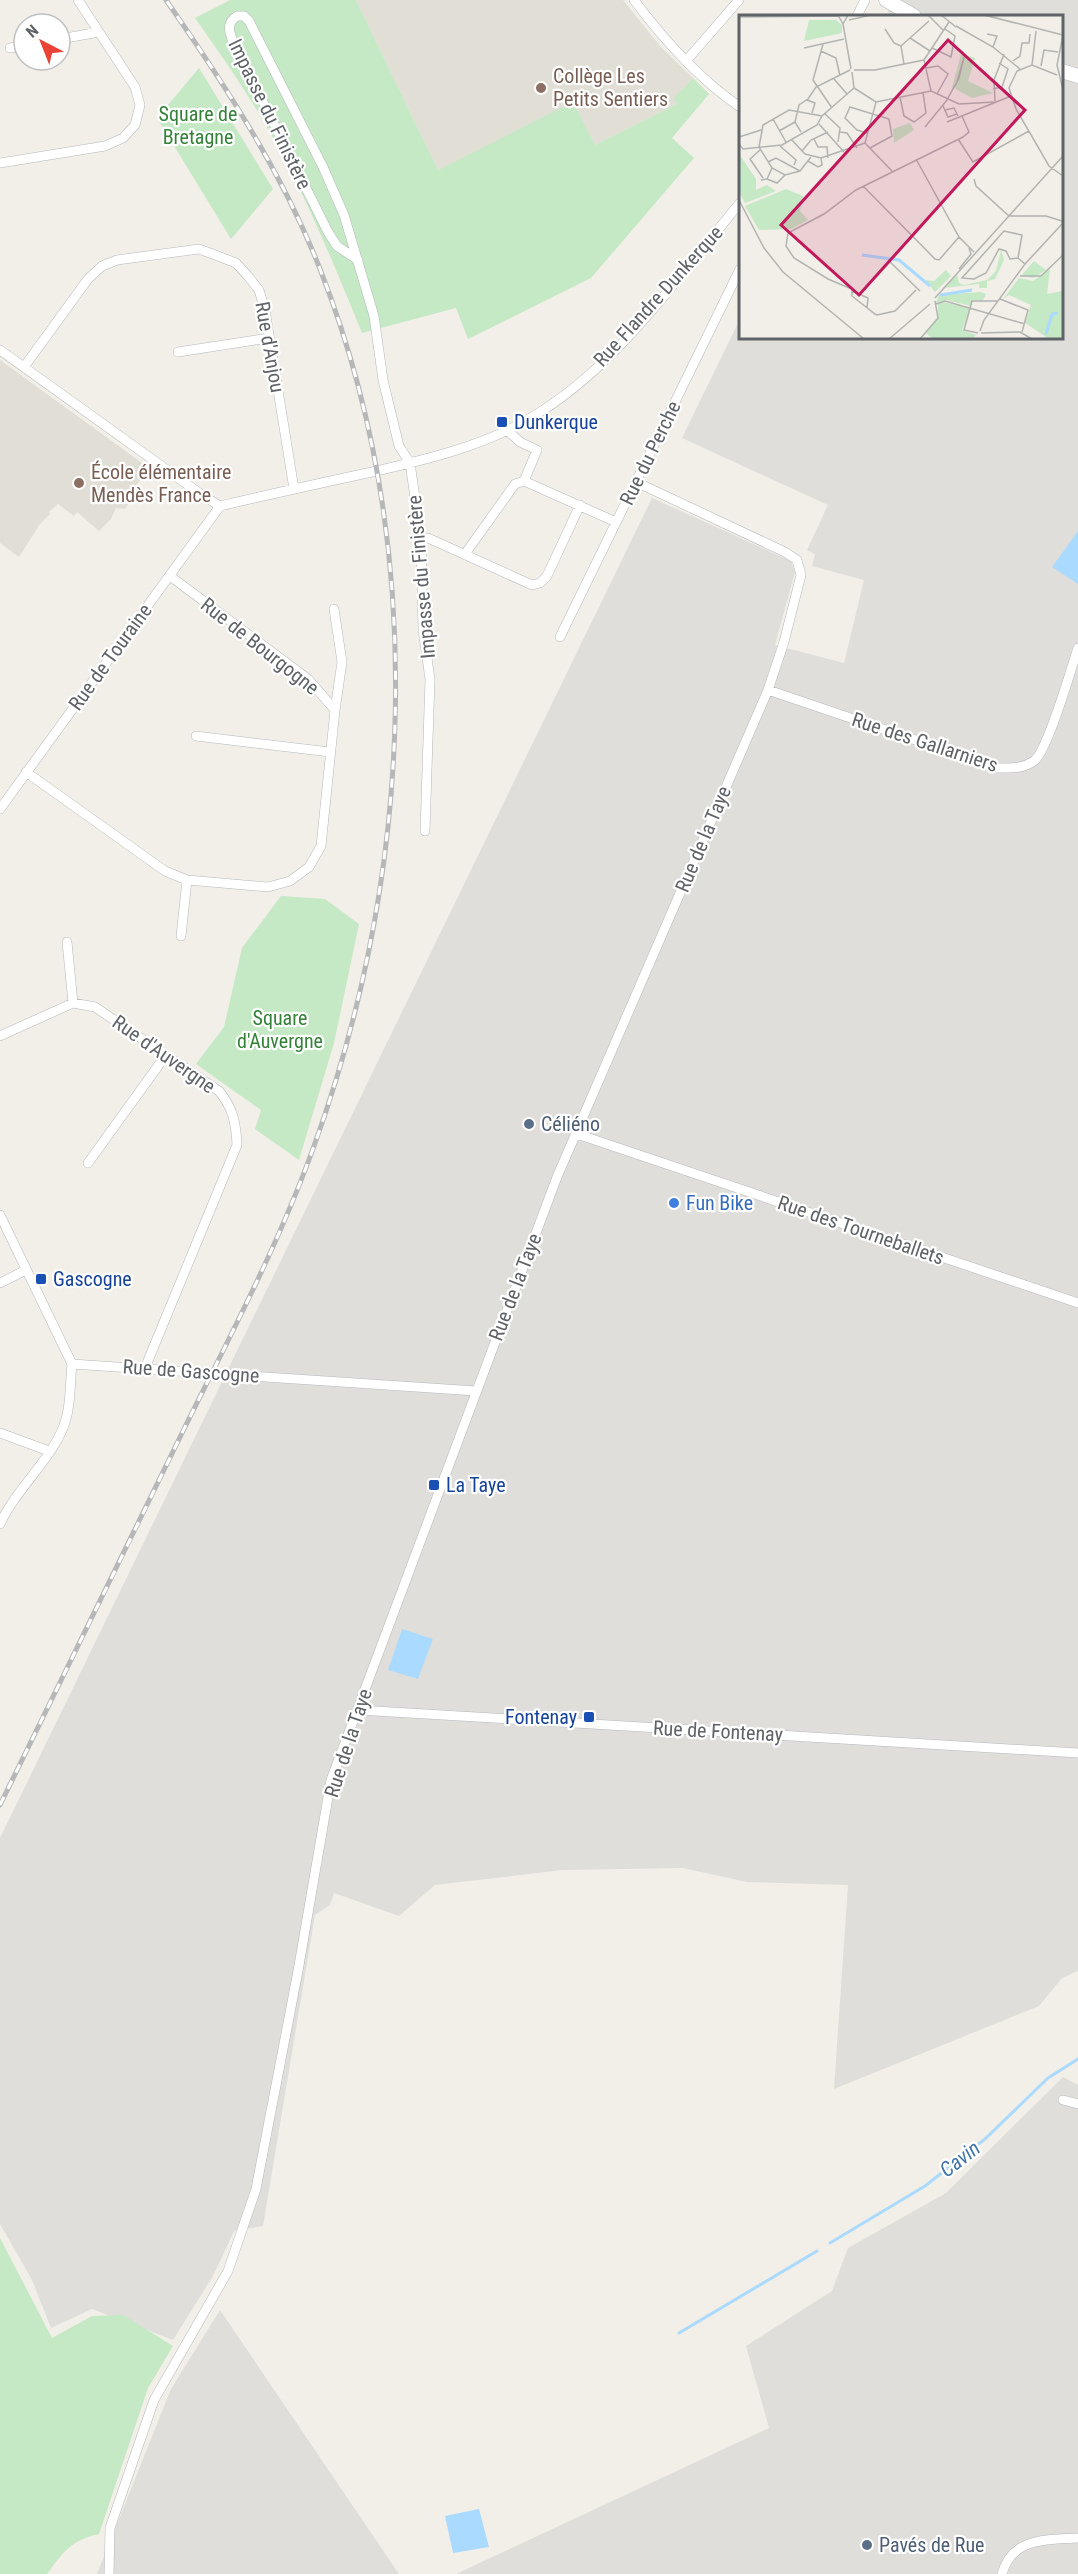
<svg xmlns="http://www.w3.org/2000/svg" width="1078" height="2574" font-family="'Roboto Condensed',sans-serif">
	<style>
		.industrial { fill: #e0deda }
		.education { fill: #e1ded6 }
		.green { fill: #c5e8c5 }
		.water { fill: #aadaff }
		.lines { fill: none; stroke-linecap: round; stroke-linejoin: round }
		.stream { stroke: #aadaff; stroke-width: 3 }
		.street-casing { stroke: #b5b8bc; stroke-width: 10 }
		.secondary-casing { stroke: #b6babf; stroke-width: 15 }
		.street { stroke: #fff; stroke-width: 9 }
		.secondary { stroke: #fff; stroke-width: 14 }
		.rail-casing { stroke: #b6b7b8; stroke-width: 5 }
		.rail { stroke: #fff; stroke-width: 3; stroke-dasharray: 9; stroke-linecap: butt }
		.education-dot { fill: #8d6e63; stroke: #fff; stroke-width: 2 }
		.transit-dot { fill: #1a4fb4; stroke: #fff; stroke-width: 2 }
		.service-dot { fill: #5c6f8a; stroke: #fff; stroke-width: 2 }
		.shop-dot { fill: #3f7fe0; stroke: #fff; stroke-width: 2 }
		.labels { text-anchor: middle; stroke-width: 4.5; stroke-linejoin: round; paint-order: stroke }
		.education-label { font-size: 20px; fill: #785e54; stroke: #fff; text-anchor: start }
		.park-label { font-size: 20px; fill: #348238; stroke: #fff }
		.street-label { font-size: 20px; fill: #5f6368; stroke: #fff }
		.transit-label { font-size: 20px; fill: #164399; stroke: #fff; text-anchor: start }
		.service-label { font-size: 20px; fill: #4e5e75; stroke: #fff; text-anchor: start }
		.shop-label { font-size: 20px; fill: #366cbe; stroke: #fff; text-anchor: start }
		.water-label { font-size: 21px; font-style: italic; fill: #4174aa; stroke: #fff }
		.inset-river { fill: none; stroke: #aadaff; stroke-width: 3 }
		.inset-road { fill: none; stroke: #b3b3b1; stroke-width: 1.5 }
		.view { fill: #c2185b; fill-opacity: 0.15; stroke: #c2185b; stroke-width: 3 }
		.inset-edge { fill: none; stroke: #5f6368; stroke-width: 3 }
	</style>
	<rect width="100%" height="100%" fill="#f1efe8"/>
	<!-- industrial -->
	<path class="industrial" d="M887,0H1078V1971L1062,1978L1039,2006L834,2089L848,1885L747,1882L683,1868L562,1870L435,1885L399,1916L334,1893L330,1905L315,1915L263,2226L234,2231L213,2276L173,2340L92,2309L51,2328L32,2280L0,2224V1838L652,498L791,561L795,572L775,645L844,663L864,580L812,566L815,554L807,550L828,505L682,438L740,319V338H1062V16H889Z
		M1063,2077L1078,2085V2574H456L769,2428L746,2346L832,2291L848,2248L946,2193Z
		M220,2310L399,2574H97L171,2389Z"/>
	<!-- education -->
	<path class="education" d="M356,0H623L660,46L693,78L675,98L677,104L595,145L573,103L438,170Z
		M0,360L149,468L128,497L129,503L125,509L116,508L111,519L99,531L77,512L74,516L58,504L49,512L50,514L40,524L19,557L0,543Z"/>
	<!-- green -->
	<path class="green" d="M230,0H356L438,170L573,102L595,145L677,104L674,98L693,78L709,94L672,138L694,158L591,278L468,339L456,308L362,333C332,260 302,185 261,117C241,83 218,51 195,18Z
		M199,68L273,189L231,239L157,118Z
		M281,896L325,899L359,924L334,1043L299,1160L255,1129L261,1110L196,1064L224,1027L242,948Z
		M0,2238L52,2338L92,2316L123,2315L173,2346L148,2388L99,2534C71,2540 63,2552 47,2574H0Z"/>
	<!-- water -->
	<path class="water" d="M1078,531V584L1052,567Z
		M402,1629L433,1639L418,1679L388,1670Z
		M479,2509L489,2547L453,2553L445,2516Z"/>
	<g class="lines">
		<!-- stream -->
		<path class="stream" d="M830,2243L925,2186L985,2139L1048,2078L1078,2059
			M679,2333L817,2251"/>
		<defs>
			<path id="street" d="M634,0C664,40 699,79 740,107
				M857,16L865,0
				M60,39L99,32
				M10,48L24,46
				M686,61L739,0
				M0,163L105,146L123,138L135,125L140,105L135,87L78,0
				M358,260L337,246L328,232L233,42C229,31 226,23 237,16H244L249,21L323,167L344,215L374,316L383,380L399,446L410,463L421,539L423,630L430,679L425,831
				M0,350L202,495L220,506C271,494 321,483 372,472C424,460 480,447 527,420C615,370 676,279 740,203
				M178,352L269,338
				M24,367L88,279L102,266L117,260L199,249L218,256L236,263L247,275L259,290L265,310L294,489
				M507,430L520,442L537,450L524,481
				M421,539L428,538L532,585L540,583L547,576L580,505
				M465,554L515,484L524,481L616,522
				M334,609L342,662L335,710
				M560,637L740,269
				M768,690L998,768C1011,768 1022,769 1034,761C1048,750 1071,669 1078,648
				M196,736L330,752
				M26,772L165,871L187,880L268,887L290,881L309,867L321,846L335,710L308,679L170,576
				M0,809L220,506
				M181,936L187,880
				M67,942L73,1003
				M0,1036L73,1003L95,1007L219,1091C233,1108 236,1123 237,1145L145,1368
				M577,1134L1078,1303
				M88,1163L166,1055
				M0,1215L72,1364
				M0,1283L26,1270
				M72,1364L476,1391
				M0,1433L49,1451
				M0,1524C16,1488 56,1456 66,1419C71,1402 70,1381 72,1364
				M358,1710L1078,1753
				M1063,2100L1078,2104
				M109,2574L110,2528L154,2400L228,2271L256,2189L298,1971L331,1780L557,1177L768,690L784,642L801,575L797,560L785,552L636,482
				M1002,2574C1012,2537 1047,2540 1078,2538"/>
			<path id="secondary" d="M886,0L914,16
				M1062,71L1078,76"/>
		</defs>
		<!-- street casing -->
		<use href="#street" class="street-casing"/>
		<!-- secondary casing -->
		<use href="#secondary" class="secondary-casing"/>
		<!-- street -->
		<use href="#street" class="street"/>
		<!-- secondary -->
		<use href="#secondary" class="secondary"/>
		<defs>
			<path id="rail" d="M0,1805C61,1680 123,1555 184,1429C230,1336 279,1244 314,1146C414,869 429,547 320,269C282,172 225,85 166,0"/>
		</defs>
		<!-- rail casing -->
		<use href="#rail" class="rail-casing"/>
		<!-- rail -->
		<use href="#rail" class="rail"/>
	</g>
	<!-- markers -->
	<g class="education-dot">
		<circle cx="541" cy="88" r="6"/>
		<circle cx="79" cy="483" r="6"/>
	</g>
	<g class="transit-dot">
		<rect x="496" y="416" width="12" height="12" rx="3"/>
		<rect x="35" y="1273" width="12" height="12" rx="3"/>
		<rect x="428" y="1479" width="12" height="12" rx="3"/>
		<rect x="583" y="1711" width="12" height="12" rx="3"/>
	</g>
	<g class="service-dot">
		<circle cx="529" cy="1124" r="6"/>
		<circle cx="867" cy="2545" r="6"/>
	</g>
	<circle class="shop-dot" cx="674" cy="1203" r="6"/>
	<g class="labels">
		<!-- education labels -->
		<g class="education-label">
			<text x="553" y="83">Collège Les<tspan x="553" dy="23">Petits Sentiers</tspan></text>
			<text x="91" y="479">École élémentaire<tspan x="91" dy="23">Mendès France</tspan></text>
		</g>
		<!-- park labels -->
		<g class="park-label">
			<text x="198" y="121">Square de<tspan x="198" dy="23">Bretagne</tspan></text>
			<text x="280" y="1025">Square<tspan x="280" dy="23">d'Auvergne</tspan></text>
		</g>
		<!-- street labels -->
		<g class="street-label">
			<text transform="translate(270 114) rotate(64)" y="7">Impasse du Finistère</text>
			<text transform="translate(658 296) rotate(-48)" y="7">Rue Flandre Dunkerque</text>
			<text transform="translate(270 347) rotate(80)" y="7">Rue d'Anjou</text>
			<text transform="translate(650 453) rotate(-64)" y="7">Rue du Perche</text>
			<text transform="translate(421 577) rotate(-95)" y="7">Impasse du Finistère</text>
			<text transform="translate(260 646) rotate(38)" y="7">Rue de Bourgogne</text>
			<text transform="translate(110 657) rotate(-54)" y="7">Rue de Touraine</text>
			<text transform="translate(925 742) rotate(18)" y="7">Rue des Gallarniers</text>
			<text transform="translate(703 839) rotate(-67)" y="7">Rue de la Taye</text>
			<text transform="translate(164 1054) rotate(35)" y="7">Rue d'Auvergne</text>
			<text transform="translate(861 1230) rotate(19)" y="7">Rue des Tourneballets</text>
			<text transform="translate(515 1287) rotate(-69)" y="7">Rue de la Taye</text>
			<text transform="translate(191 1371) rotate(4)" y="7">Rue de Gascogne</text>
			<text transform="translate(718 1731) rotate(3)" y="7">Rue de Fontenay</text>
			<text transform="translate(348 1743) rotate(-72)" y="7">Rue de la Taye</text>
		</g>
		<!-- transit labels -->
		<g class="transit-label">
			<text x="514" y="429">Dunkerque</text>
			<text x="53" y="1286">Gascogne</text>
			<text x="446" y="1492">La Taye</text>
			<text x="577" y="1724" text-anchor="end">Fontenay</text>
		</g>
		<!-- service labels -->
		<g class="service-label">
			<text x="541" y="1131">Céliéno</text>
			<text x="879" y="2552">Pavés de Rue</text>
		</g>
		<!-- shop labels -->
		<g class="shop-label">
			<text x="686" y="1210">Fun Bike</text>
		</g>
		<!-- water labels -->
		<g class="water-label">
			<text transform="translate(960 2159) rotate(-38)" y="7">Cavin</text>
		</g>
	</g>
	<!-- overview -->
	<g transform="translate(739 15)">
		<rect width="324" height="324" fill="#f1efe8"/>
		<path d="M70,5H97L103,10V18L65,26ZM222,39L236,43L229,66L254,78L233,83L213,72ZM171,108L175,115L155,128L154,114ZM0,139L17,164V175L28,170L37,176L6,188L0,177ZM47,174L64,181L61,196L69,205L52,214L20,215L6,191ZM262,235L265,245L256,264L248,266V273H240V269L204,273L218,260L220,268L225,270L248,265L257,256ZM295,246L307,255L294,263L283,260ZM311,254L308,279L324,276V324H310L286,308L292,290L270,280L264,284L280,263L294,266ZM207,255L212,261L196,277L187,265L195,266ZM242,277L247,279L244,285H233L232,291L207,285L197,288L200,280ZM203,287L231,293L223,315L237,320L233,324H194L187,318L199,303V289Z" fill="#c5e8c5"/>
		<path class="inset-river" d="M123,240L160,245L191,271M201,280L233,275M307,319L313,299L319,298"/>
		<path class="inset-road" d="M99,0L104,9L109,0M189,0L204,15M202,0L217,12M245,0L324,20M0,2L99,1M110,5L132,0M210,7L185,45L192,76L220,89L256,87M104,9L112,54M217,11L254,32L281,54M146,14L155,28L162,31M248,19L258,21L254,32M324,20L318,50L324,75M171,23L191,36M84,29L74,65L93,93M162,31L190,6M162,31L165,49M65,33L105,24M193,33L212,42L216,21L206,14M82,36L97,43L101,61M274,46L281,41L283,28H290L291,19M293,50L297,16M302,51L305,35L319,37M187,53L199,51L209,59L198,79M115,55H136L185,45M113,57L115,73L137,87L192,76M318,60L293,50L278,56L270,73L277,94L310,151L324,161M95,64L108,79M254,74L263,72L269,54L260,48M161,82L165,101L175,107L187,98L184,78M68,85L76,88L73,98M256,86L255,65L265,39M204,91L209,102L218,99M206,95L215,93L219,101M86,99L101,113L99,127M34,104L47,127M208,107L272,81M80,109L105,137M186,112L208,85L209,83L215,72L217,69L220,63L225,42L218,67M40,116L56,107M62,117L56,107L60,90L69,84L77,72L111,55M101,117L108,118L118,133M128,118L118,115L106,103L111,92L150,104L153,121L131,133M0,122L22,115M52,124L66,139L82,143L126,128M75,124L79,132H88L89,143M219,124L234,147L290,116M126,128L137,87M126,128L153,156M0,129L4,134L43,130L78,110L83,101L115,73M41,131L57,145L55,150M20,132L24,110L50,95L83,101M20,132L33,153L46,160L61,156L72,142M21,135L11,144L24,163M63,136L72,125L89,117M177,144L220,222L235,237M69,146L79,152L83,150L82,143M29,147L37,143L61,156M28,164L38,168L46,160M235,164L237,171L270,201H307L323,206M22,165L28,164L33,153M124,171L196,244L200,245L220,222M0,185L25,233L44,257L125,324M279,243L283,220L265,216L223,263L235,264L247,258L260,234L267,236L271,244L279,243L286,249M149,245L181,276M220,254L232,239L230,233M281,261H302L324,240M115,275L89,264L55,243L47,231L49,218L85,199L117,175L224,122L230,117L223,101M196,283L324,141M261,284L289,295L283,317M197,289L206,286L286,309M128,293L129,283L113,276V281L136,299L138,300L156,296L177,275M241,316L245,305L286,249L323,209M239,318L225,315L233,286H259M242,318L281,317L293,324M150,324L191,289M181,324L199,303L196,286"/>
		<path class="view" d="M209,25L286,95L120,280L42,210Z"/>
		<rect width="324" height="324" class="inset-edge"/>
	</g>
	<!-- north arrow -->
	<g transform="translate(42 42) rotate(318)"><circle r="28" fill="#ffffff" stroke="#bfc1c3" stroke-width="1.5"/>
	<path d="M0-4.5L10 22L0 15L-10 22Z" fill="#ea4335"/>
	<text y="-9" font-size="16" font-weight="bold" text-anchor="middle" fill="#5f6368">N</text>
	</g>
</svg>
